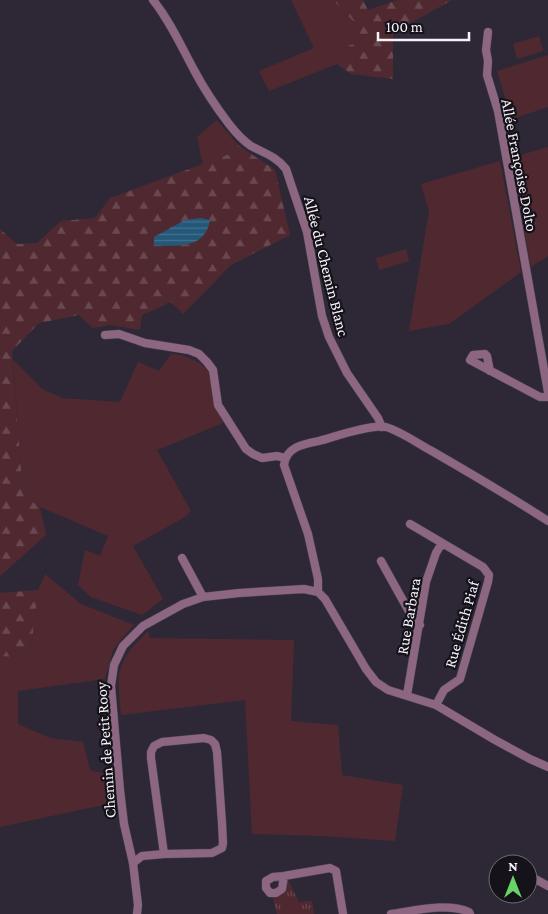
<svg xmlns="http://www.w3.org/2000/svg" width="548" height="914" font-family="'Crimson Pro',serif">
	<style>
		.green { fill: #502930 }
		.forest { fill: url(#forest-firs) }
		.park { fill: url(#park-tufts) }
		.water { fill: url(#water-rules) }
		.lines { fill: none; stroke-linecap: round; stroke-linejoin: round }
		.street-casing { stroke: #4a4452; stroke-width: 9 }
		.street { stroke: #8d6782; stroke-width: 8 }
		.labels { text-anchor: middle; stroke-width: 4.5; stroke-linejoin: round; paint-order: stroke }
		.street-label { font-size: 16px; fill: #f6f2fb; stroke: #151219 }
	</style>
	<defs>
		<pattern id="forest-firs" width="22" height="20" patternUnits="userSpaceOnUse" patternTransform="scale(1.25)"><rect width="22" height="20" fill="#502930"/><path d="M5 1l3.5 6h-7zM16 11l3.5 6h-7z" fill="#6a484f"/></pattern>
		<pattern id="park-tufts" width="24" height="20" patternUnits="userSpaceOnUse" patternTransform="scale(1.25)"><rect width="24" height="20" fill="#502930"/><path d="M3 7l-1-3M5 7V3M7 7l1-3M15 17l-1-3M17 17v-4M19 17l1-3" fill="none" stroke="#6a484f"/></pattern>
		<pattern id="water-rules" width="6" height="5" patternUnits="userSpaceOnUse" patternTransform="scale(1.25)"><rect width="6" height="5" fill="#245879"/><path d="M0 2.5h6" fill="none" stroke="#44708d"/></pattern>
	</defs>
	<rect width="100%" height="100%" fill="#2e2836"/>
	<!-- green -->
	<path class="green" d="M291,0H333L353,21V27L361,35L364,43L349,45L337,64L269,91L259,71L314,48Z
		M539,36L543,51L517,59L513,44Z
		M548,55V107L512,119L497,71Z
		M217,120L238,145L230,154L203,165L197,137Z
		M548,147V256L531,267L511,158Z
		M500,161L521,272L449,324L409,331L429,211L421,184Z
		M406,249L409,261L379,270L376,258Z
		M171,354C179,354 186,356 194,360C218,372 208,384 214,405C216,411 220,417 223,423L157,450L191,511L185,517L133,546L163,599L142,615L91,597L78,585L85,550L100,556L108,536L40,507L23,495L13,360L42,389L62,398L120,402L138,362L159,371Z
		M45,574L81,604L134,625L123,637L113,650L105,679L18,691V724L50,738L83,742L90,770L109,775L108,804L0,827V656L30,657L38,590Z
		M148,631L150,638L294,640L291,721L338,725L342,775L403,785L395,841L322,836L252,834L245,700L121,715C120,703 118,690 119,678C120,658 135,644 148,631Z"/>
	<!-- forest -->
	<path class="forest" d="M333,0H363L368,10L398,0H452L393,33V79L351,74L337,64L349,45L363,43L361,35L353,27V21Z
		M238,145L275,170L290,235L231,265L183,314L171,302L142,315L140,330L111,325L93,328L79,315L39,323L12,351L23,495L40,507L46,535L0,576V229L17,244L37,243L61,221L95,218L110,198L230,154Z
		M38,590L30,658L0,656V593Z"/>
	<!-- park -->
	<path class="park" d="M288,880L299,902L312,901L314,914H277L272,895L280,891Z"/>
	<!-- water -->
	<path class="water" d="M201,218L210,220C205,250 177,245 154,246V237L185,220Z"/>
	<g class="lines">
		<defs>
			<path id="street" d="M153,0C170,21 181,46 194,70C204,89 216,107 229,124C236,133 242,140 251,146C264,153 277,157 286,169L307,232L322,316L329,337L347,373L378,418L382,427
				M488,32L486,50L488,61L487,75L498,111L548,392
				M105,335L119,334L145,343L189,350L199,354L207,362L213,370L218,405L246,449L253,454L262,458L277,456L285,458
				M490,371L487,356L485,354L473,355L470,360L540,397H548
				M410,524L483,567L489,575L488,582L460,679L444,690L436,705
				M182,558L203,597
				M381,561L411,615L420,625
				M318,592V579L308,534L284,465C286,447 303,444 319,441C334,437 371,424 386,427C400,431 417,443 430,450C470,473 509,496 548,521
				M407,695L426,582L436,553L442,543
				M133,863L142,856L164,854L212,853L222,848L223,843L222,823L217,752L215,744L211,740L204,738L162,742L154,746L151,752V758L164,854
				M528,875L548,886
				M284,876L282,889L276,893H270L266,888V881L273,877L284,876L330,868L336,871L343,914
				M137,914L138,905L133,863L124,824L120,790L111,686L114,665L123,646L143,626L183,604L203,597L239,593L304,589L318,592L325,599L366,669L376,682L388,690L436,705L495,740L530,759L548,767
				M391,914C414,911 448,902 469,912L470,914"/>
		</defs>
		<!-- street casing -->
		<use href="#street" class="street-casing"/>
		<!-- street -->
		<use href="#street" class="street"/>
	</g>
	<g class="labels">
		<!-- street labels -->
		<g class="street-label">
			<text transform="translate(520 165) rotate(79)" y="6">Allée Françoise Dolto</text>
			<text transform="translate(327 266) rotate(76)" y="6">Allée du Chemin Blanc</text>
			<text transform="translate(408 616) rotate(-80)" y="6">Rue Barbara</text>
			<text transform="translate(461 624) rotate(-74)" y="6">Rue Édith Piaf</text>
			<text transform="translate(105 750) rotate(-94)" y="6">Chemin de Petit Rooy</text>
		</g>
	</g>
	<!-- north arrow -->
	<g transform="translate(513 879)"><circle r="24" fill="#151219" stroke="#6f6c73"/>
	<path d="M0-4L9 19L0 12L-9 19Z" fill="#66d466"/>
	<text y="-8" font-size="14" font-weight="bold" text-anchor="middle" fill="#f6f2fb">N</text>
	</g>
	<!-- scale -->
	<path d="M378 32v8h91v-8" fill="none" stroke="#f6f2fb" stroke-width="2.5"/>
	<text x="386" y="32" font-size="15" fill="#f6f2fb" stroke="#151219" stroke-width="4" paint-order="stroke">100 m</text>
</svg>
